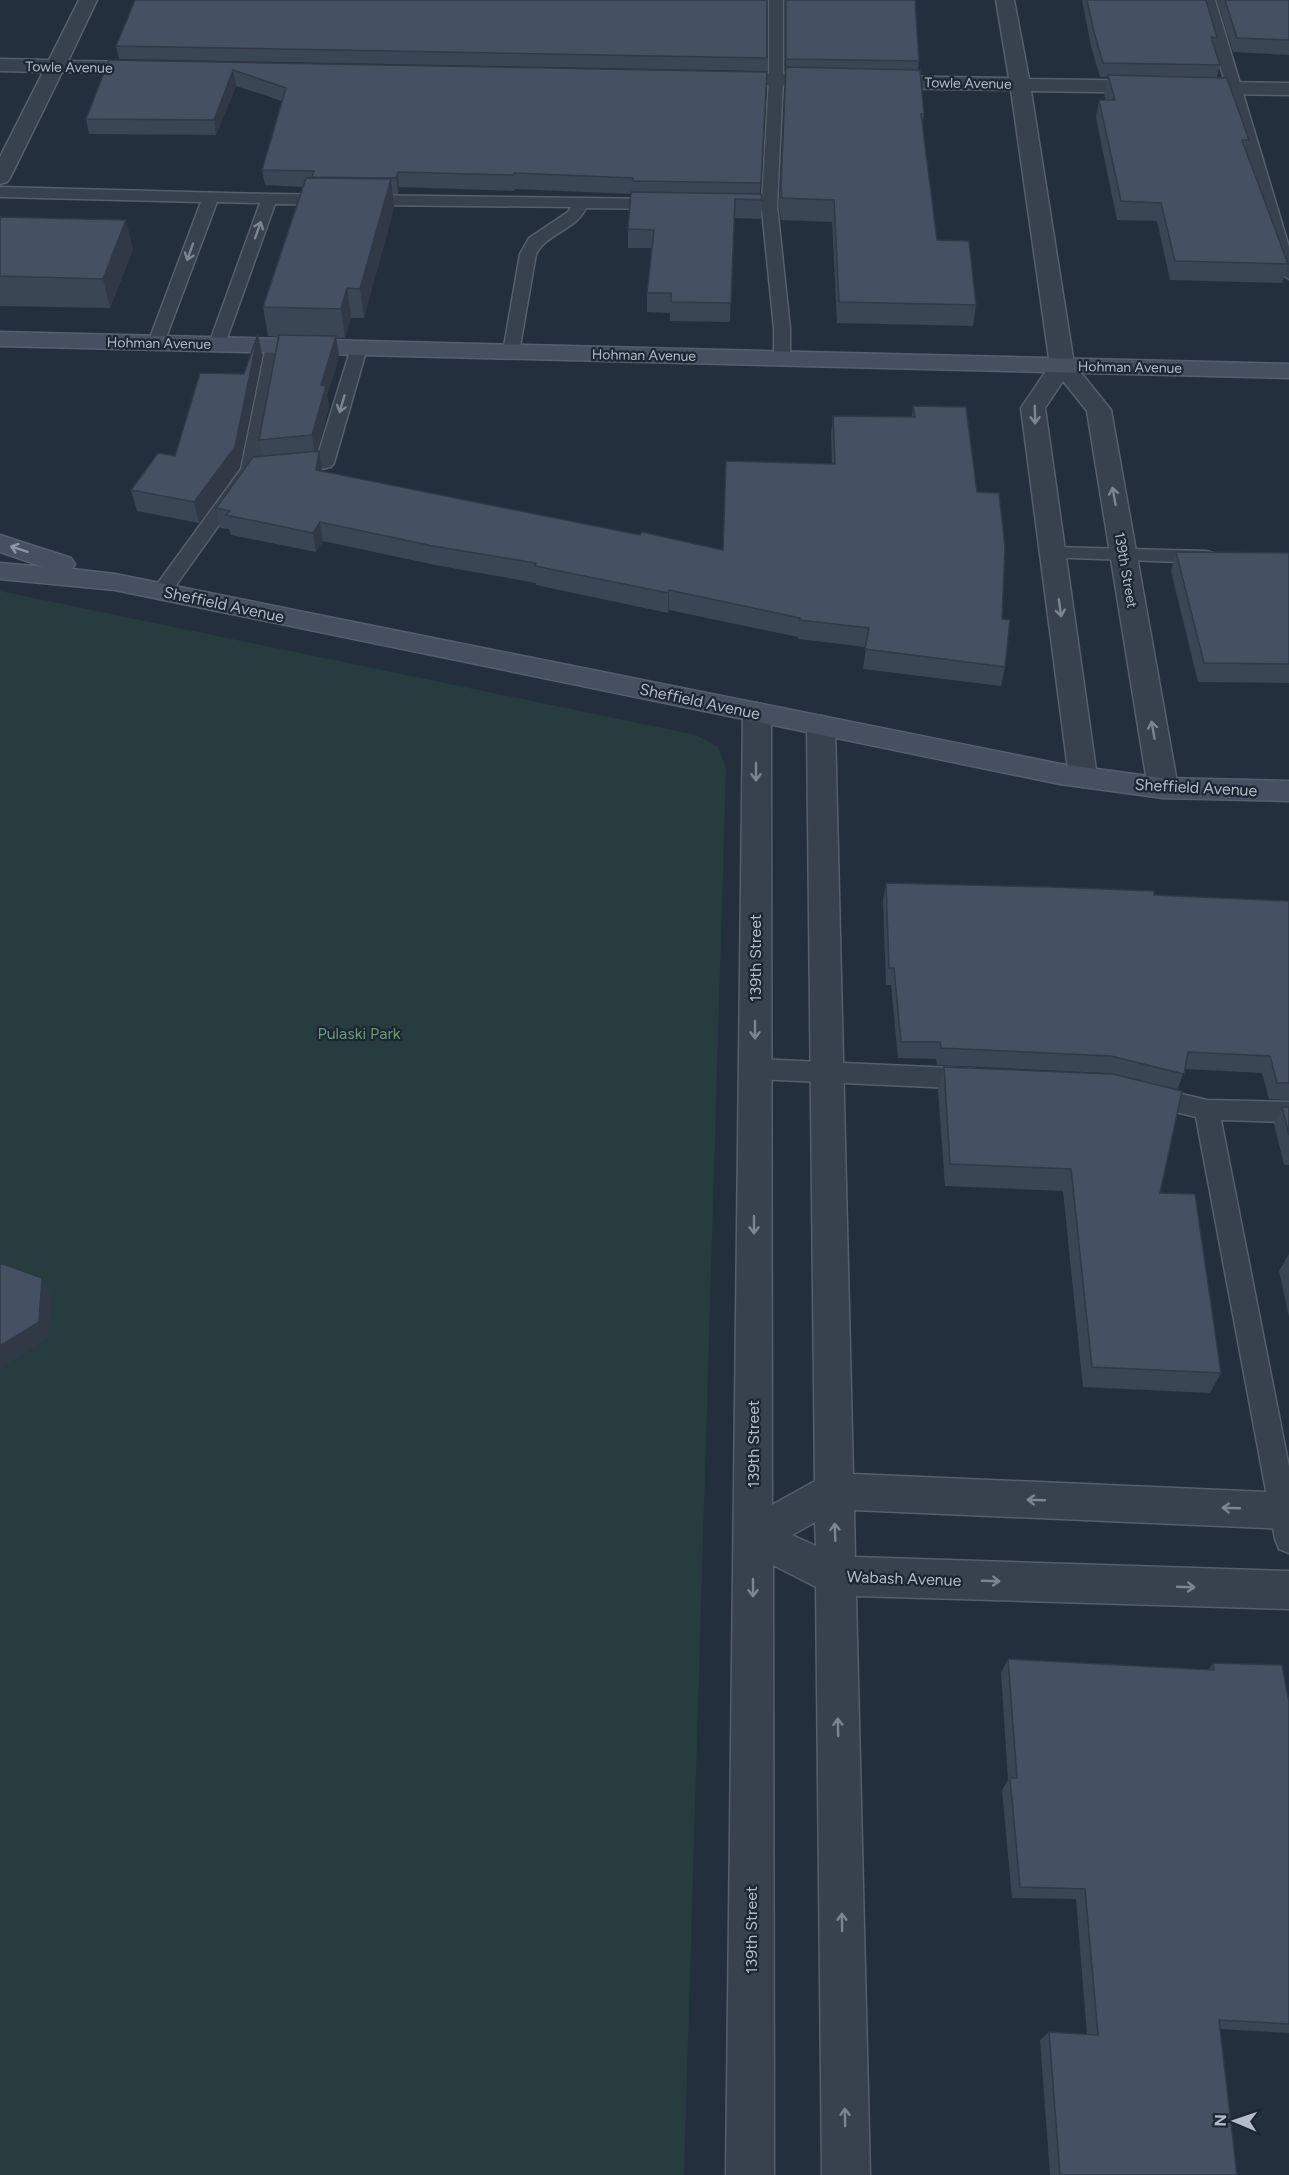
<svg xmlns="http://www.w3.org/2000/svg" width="1289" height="2175" font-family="Figtree,sans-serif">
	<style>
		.green { fill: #263c3f }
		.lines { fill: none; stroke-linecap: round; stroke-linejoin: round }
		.lane-casing { stroke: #565f6c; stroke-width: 3 }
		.street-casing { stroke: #565f6c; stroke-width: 3 }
		.secondary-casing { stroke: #565f6c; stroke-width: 3 }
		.lane { fill: #38414e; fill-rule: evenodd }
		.street { fill: #38414e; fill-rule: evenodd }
		.secondary { fill: #465061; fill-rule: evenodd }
		.wall { fill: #3b4654 }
		.shaded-wall { fill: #303945 }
		.building { fill: #455162; stroke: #303945; stroke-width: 1.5 }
		.oneway { stroke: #7c8592 }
		.oneway2 { stroke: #8e96a5 }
		.labels { text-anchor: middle; stroke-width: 4.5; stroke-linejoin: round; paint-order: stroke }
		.far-street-label { font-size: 14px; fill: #b4bcc9; stroke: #1d2633 }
		.street-label { font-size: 16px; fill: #b4bcc9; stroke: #1d2633 }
		.park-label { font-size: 16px; fill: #6b9a76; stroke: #1d2633 }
	</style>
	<rect width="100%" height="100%" fill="#242f3e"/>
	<!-- green -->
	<path class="green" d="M0,591L696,735L718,747L726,768L684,2175H0Z"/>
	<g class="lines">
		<defs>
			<path id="lane" d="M769,0H783V80L777,206L790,328V358L788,362H776L774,358V328L762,210H729L721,205L729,200L762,201L769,80Z
				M1201,0H1215L1289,247V279L1281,274Z
				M0,187L269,194L662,199L670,204L662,209L586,208C576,230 547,233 536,254L519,352L517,356H505L503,352L520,254L529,238L568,212L571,207L275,204L225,344L217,349L209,344L260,203L217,202L164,343L156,348L148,343L201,202L0,197Z
				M274,341L282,346L259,469L169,595L162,597L155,595L152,591L155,587L241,469L266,346Z
				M359,343L367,348L334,463L331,467C317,470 297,473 283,470L280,466L283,462L317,458L351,348Z
				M1052,547L1206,551L1213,553L1215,557L1213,561L1206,563L1045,557L1043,553L1045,549Z
				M755,1059L974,1069L982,1072L986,1079L982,1086L974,1089L755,1079L747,1076L743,1069L747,1062Z
				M1148,1086L1207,1100L1289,1102V1122L1221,1120L1289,1467V1553L1279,1549L1275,1539L1196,1117L1139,1103L1136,1096L1139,1089Z"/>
			<path id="street" d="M79,0H97L68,61L151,62L158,64L161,68L158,72L151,74L62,72L10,178L7,182L0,184V157L43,72L0,71V59L49,60Z
				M996,0H1014L1029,79L1289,83V95L1031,91L1074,364L1111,410L1178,788L1173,795L1163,798L1153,795L1148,788L1087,411L1063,381L1045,408L1097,777L1093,784L1083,787L1073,784L1069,777L1021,408L1050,365L1011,90L878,88L871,86L868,82L871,78L878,76L1009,78Z
				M722,73L829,75L836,77L839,81L836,85L829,87L715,83L712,79L715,75Z
				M757,703L767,706L771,713L772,1505L815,1481L807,726L811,719L821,716L831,719L835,726L853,1474L1289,1493V1529L854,1510L855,1557L1289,1571V1609L856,1596L870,2175H822L816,1587L773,1565L774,2175H726L743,713L747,706ZM815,1522L816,1546L792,1535Z"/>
			<path id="secondary" d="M0,332L1289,364V378L0,346Z
				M0,535L71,558L75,564L72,569L115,574L1060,764L1163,778L1289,781V801L1163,798L1060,784L115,590L0,579V563L44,567L0,552Z"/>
		</defs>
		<!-- lane casing -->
		<use href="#lane" class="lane-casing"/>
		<!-- street casing -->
		<use href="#street" class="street-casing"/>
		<!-- secondary casing -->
		<use href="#secondary" class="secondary-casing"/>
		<!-- lane -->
		<use href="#lane" class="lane"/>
		<!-- street -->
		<use href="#street" class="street"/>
		<!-- secondary -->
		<use href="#secondary" class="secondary"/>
	</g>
	<!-- wall -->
	<path class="wall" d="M785,0H915L919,61L918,70L924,114L922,127L937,240L976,305L973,326L837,323L832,222L781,220L779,206L786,71Z
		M1082,0H1206L1217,38L1214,49L1220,65L1217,77L1249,140L1246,150L1288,264L1282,283L1170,280L1157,221L1117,220L1096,118L1099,100H1106L1104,94L1108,77H1100L1091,46Z
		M1217,0H1289V55L1233,52Z
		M116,46L767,58V71L119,59Z
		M109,60L767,72L760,194L762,200L761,219L734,218L730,322L670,321V313L647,312V293L652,248H628V229L631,194L515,189L514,191L399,187L398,194H392L394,208L364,318H351L345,338H336L339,357L327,395L329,407L317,451L322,471L640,535L723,550L832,464L831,435L833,416L912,417L913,406L977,492L1002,619L1005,667L1001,686L863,669L866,647L798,639V637L669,610L668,613L536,585V583L435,565L323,541L316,552L231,535L229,529L220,528L216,508L262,456L259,440L278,337L268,336L263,307L303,187L265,185L262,170L282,101L236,86L216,135L89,134L86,119Z
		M0,220L133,249L110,308L0,306Z
		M258,334L262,355L239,468L199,523L137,511L131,490L175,456L244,374Z
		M1176,552L1289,553V683L1198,682L1171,571Z
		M886,883L1289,901V1100L1269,1099L1262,1073L1185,1069L1177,1090L1160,1193L1221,1373L1210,1393L1083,1387L1063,1191L945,1186L938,1090L944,1067L1111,1074L1105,1073L937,1065L936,1059L898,1058L891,985H886L883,901Z
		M1282,1107H1289V1165H1284L1274,1124Z
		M1289,1254V1317L1279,1271Z
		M1008,1659L1208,1670L1213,1663L1289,1702V2033L1220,2029L1237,2175H1050L1040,2040L1049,2032L1087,2035L1076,1899L1012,1898L1002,1790L1008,1780L1001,1673Z"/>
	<!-- shaded-wall -->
	<path class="shaded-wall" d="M233,70L236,86L216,135L214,120Z
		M398,172L399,187L398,194L396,178Z
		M391,179L394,208L364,318L360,289Z
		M126,220L133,249L110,308L103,279Z
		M347,288L351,318L345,338L341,309Z
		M258,334L262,355L239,468L199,523L194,502L235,447Z
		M336,336L339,357L327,395L329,407L315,456L312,435L321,385Z
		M319,451L322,471L320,489L316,470Z
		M320,522L323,541L316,552L313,533Z
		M669,590V610L668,613V593Z
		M42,1278L51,1296L48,1339L0,1369V1346Z"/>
	<!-- building -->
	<path class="building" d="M135,0H767V58L116,46Z
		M786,0H915L919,61L786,59Z
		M1087,0H1206L1217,38L1211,37L1220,65L1103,63L1094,32Z
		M1225,0H1289V40L1237,38Z
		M109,60L767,72L761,183L633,181V178L514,173L513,175L398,172L396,178L312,177L314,171L262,170L286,88L233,70L214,120L86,119Z
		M786,67L920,70L924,114H921L937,240L969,241L976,305L839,302L834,200L782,198L781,185Z
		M1108,75L1227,78L1249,140H1242L1288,264L1175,261L1161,203L1121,201L1099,100H1115Z
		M306,178L391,179L360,289L347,288L341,309L263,307Z
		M631,192L761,194L762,200L735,199L731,303L671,302V293H647L654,230L628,229Z
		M1,217L126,220L103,279L0,276V220Z
		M258,334L235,447L194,502L131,490L158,453L175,456L200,373L244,374Z
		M279,335L336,336L321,385L326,386L312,435L259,440Z
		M913,406L966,407L977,492L999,493L1005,548L1002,619L1010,620L1005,667L865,649L869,628L799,620L800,618L669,590L668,593L535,566L536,563L433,546L320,522L313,533L226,515L230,511L216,508L253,457L319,451L316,470L640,535L642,532L723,550L726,461L835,464L833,416L915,417Z
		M1176,552L1289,553V664L1204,663Z
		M886,883L1052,887L1154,891V895L1289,901V1083H1277L1270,1056L1188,1052L1184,1074L1111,1056L941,1048L940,1042H901L894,968H889Z
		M944,1067L1113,1074L1182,1091L1160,1193L1195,1194L1221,1373L1092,1367L1071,1169L950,1164Z
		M1282,1107H1289V1135Z
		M0,1263L42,1278L39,1322L0,1346Z
		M1008,1659L1214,1670L1213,1663L1282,1665L1289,1702V2024L1219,2020L1237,2175H1060L1049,2032L1098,2035L1085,1889L1020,1887L1010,1778H1017Z"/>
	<!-- one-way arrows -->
	<defs><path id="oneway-shaft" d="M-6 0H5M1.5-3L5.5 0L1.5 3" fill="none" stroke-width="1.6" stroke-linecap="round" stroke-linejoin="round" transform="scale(1.5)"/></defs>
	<g class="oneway">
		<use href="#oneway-shaft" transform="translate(258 230) rotate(-70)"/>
		<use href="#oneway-shaft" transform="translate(190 252) rotate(110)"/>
		<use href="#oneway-shaft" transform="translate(342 404) rotate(106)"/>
		<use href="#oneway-shaft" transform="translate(1035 415) rotate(89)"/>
		<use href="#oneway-shaft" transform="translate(1114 496) rotate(-100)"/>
		<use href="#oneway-shaft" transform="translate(1060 608) rotate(82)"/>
		<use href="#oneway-shaft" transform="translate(1153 730) rotate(-100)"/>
		<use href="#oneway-shaft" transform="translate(756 772) rotate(90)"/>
		<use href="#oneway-shaft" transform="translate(755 1030) rotate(90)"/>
		<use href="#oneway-shaft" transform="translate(754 1225) rotate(90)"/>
		<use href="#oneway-shaft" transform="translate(1036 1500) rotate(-178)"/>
		<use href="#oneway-shaft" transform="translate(1231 1508) rotate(-178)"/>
		<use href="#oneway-shaft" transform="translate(835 1532) rotate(-92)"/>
		<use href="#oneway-shaft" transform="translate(991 1581) rotate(2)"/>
		<use href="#oneway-shaft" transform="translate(1186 1587) rotate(2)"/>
		<use href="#oneway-shaft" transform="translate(753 1588) rotate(90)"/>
		<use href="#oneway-shaft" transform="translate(838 1727) rotate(-91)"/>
		<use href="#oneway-shaft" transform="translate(842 1922) rotate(-91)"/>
		<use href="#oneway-shaft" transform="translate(845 2117) rotate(-91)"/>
	</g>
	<use class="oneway2" href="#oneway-shaft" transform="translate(19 549) rotate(-161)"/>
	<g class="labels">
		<!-- far-street labels -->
		<g class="far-street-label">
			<text transform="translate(69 67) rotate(1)" y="5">Towle Avenue</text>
			<text transform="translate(968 83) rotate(1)" y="5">Towle Avenue</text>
			<text transform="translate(159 343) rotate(1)" y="5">Hohman Avenue</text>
			<text transform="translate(644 355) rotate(1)" y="5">Hohman Avenue</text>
			<text transform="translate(1130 367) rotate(1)" y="5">Hohman Avenue</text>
			<text transform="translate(1126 570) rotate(80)" y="5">139th Street</text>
		</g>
		<!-- street labels -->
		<g class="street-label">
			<text transform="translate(224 604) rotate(12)" y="6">Sheffield Avenue</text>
			<text transform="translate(700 701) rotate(12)" y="6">Sheffield Avenue</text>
			<text transform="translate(1196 787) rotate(3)" y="6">Sheffield Avenue</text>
			<text transform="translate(755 958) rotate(-90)" y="6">139th Street</text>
			<text transform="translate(753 1444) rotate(-90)" y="6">139th Street</text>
			<text transform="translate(904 1578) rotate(2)" y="6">Wabash Avenue</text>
			<text transform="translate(751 1930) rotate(-90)" y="6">139th Street</text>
		</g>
		<!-- park labels -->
		<g class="park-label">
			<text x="359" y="1039">Pulaski Park</text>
		</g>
	</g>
	<!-- north arrow -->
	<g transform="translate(1235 2121) rotate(272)" stroke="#1d2633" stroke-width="4.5" paint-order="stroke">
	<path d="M0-4.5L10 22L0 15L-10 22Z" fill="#b4bcc9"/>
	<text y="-9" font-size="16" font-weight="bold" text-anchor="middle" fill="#b4bcc9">N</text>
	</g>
</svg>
